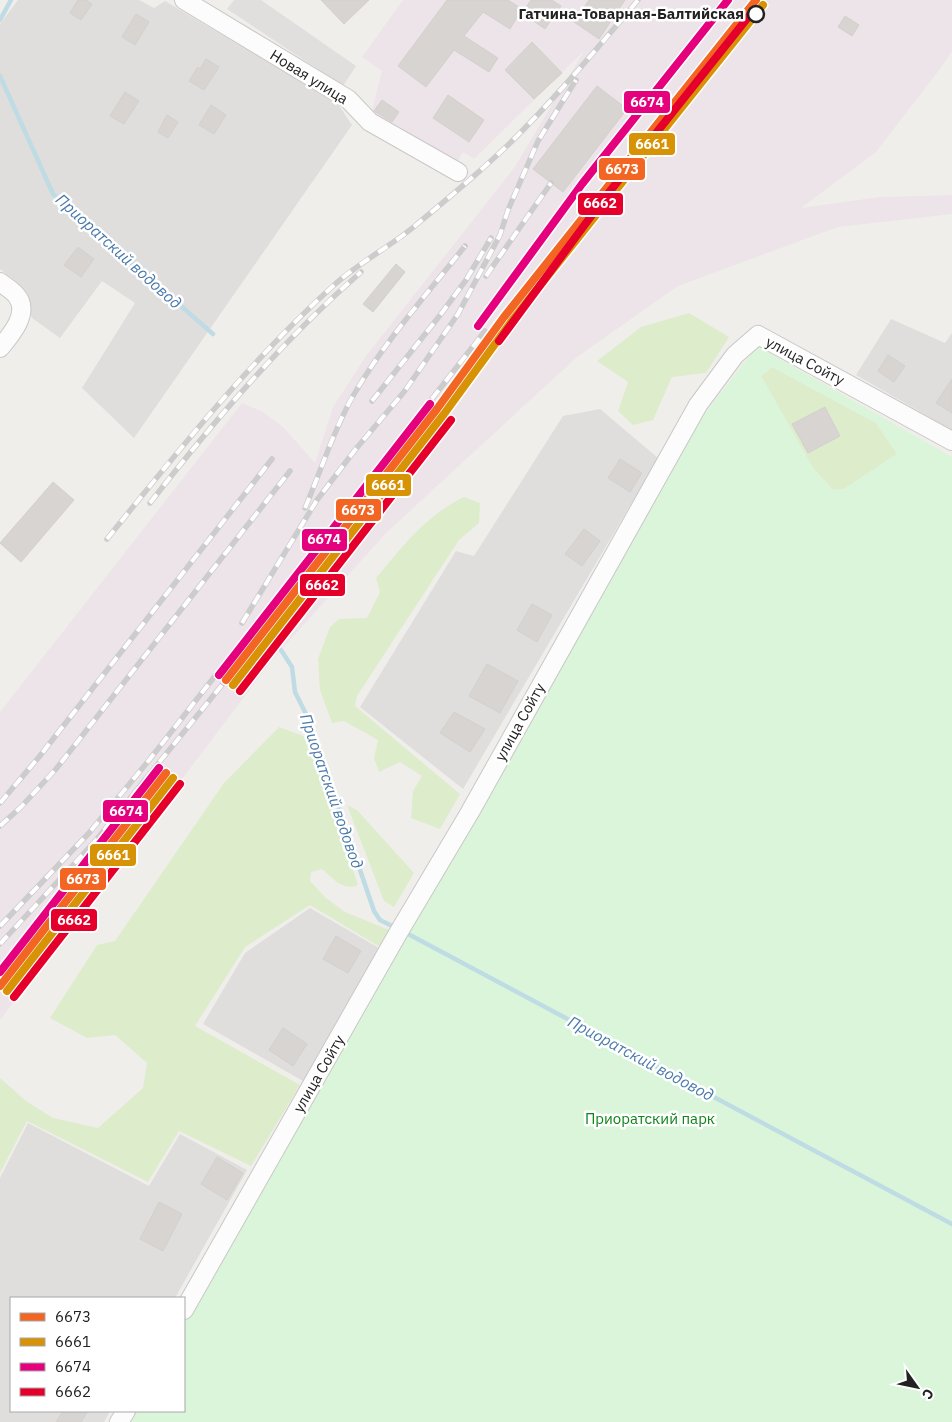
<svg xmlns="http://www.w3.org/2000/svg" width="952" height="1422" font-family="'IBM Plex Sans',sans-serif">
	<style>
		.residential { fill: #dfdedc }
		.industrial { fill: #ede4e9 }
		.grass { fill: #ddeccb }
		.park { fill: #daf5da; fill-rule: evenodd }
		.parking { fill: #e0dfde }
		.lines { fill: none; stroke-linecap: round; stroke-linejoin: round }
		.stream { stroke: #bfdbe3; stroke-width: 4.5 }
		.building { fill: #d7d4d2; stroke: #d3d0cc }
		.minor-casing { stroke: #c9c8c7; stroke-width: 20 }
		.minor { stroke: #fdfcfc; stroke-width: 18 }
		.rail-casing { stroke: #ccc; stroke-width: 5.5 }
		.rail { stroke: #fff; stroke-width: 4; stroke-dasharray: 11; stroke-linecap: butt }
		.rail-1-casing { stroke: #fff; stroke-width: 11 }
		.rail-2-casing { stroke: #fff; stroke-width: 11 }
		.rail-3-casing { stroke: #fff; stroke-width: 11 }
		.rail-4-casing { stroke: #fff; stroke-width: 11 }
		.rail-1 { stroke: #f26522; stroke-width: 8 }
		.rail-2 { stroke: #d79205; stroke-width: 8 }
		.rail-3 { stroke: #e5007d; stroke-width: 8 }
		.rail-4 { stroke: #e4002b; stroke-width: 8 }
		.stop-dot { fill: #fff; stroke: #222; stroke-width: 2.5 }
		.labels { text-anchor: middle; stroke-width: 5; stroke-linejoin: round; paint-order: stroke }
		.stop-label { font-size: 15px; font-weight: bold; fill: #222; stroke: #fff; text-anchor: end }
		.street-label { font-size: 15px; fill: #222; stroke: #fff }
		.park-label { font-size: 15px; fill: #0c8416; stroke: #fff }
		.water-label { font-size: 16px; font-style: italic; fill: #4a7aab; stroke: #fff }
		.line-badge { stroke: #fff; stroke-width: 2 }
		.badge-label { font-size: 14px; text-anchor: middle; font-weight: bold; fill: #fff }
	</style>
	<rect width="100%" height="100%" fill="#f0eeeb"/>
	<!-- residential -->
	<path class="residential" d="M18,0H139L154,8L165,1L338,104L352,125L134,438L82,388L135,303L102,281L60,338L32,318L18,283L0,269V24Z
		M891,319L945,343L952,333V430L856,375Z
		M600,409L658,458L463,789L360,707L456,551L474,556L563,416Z
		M310,908L379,948L303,1081L203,1024L245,953Z
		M28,1123L149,1186L180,1134L247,1170L175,1298H11V1411H110L104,1422H0V1178Z"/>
	<!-- industrial -->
	<path class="industrial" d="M403,0H952V51L940,69L876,152L801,208L880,197L952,195V214L838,227L678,286L577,357L386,533L272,660L0,1020V712L242,403L263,412L283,427L315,463L333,407L366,356L514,168L584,51L474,159L463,152L458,161L371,114L382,71L362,57Z"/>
	<!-- grass -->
	<path class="grass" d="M689,313L729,337L706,373L672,377L653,420L633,425L618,411L628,382L597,361L641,327Z
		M772,367L876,423L897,454L844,489L833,490L813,468L761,376Z
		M464,497L480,503L479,523L459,540L357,696L355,706L460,794L440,829L411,818L413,791L422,776L400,762L379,772L374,758L378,740L344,721L332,723L320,690L318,659L330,627L339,619L367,618L380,592L376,578C404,545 424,517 464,497Z
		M279,727L309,738L358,885C343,892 333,878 322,869L311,872L310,881L326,898L345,912L389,930L380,947L310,905L245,947L195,1026L300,1085L251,1166L179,1131L148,1182L27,1121L0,1173V1078L26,1101L53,1118L98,1128L143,1088L147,1063L115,1035L87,1038L50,1018L97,945L115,941L224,783Z
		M347,805L357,810L414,873L394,907L384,901Z"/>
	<!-- park -->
	<path class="park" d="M757,346L952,457V1422H128L134,1411H184V1324L693,429ZM772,367L876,423L897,454L844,489L833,490L813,468L761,376Z"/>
	<!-- parking -->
	<path class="parking" d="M234,0H261L356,66L343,86L227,9Z"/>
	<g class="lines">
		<!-- stream -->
		<path class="stream" d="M0,20L11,0
			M0,76L53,194L213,334
			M281,650L292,667L295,692L309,720L374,911L380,920L392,926
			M410,935L952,1224"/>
	</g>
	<!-- building -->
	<path class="building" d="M78,0H86L92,4L81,20L70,13Z
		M321,0H369L344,24Z
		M447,0H508L522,9L510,29L483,12L464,36L498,58L489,72L454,50L426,87L398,66Z
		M531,0H552L561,6L545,29L522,13Z
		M589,0H625L599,39L574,22Z
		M136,14L149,22L135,45L122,37Z
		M845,16L859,25L852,36L838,27Z
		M532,42L562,73L534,99L505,70Z
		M206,59L219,67L204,90L189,81L198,67L200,69Z
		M597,86L627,109L563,192L533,169Z
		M125,92L139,101L124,124L110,116Z
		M448,95L484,120L469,142L433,118Z
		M382,100L399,112L392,122L374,111Z
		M211,105L226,115L214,134L199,125Z
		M167,115L178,122L168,138L158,132Z
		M78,247L94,259L81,277L64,265Z
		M396,264L405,272L373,312L363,304Z
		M888,355L905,366L894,382L878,371Z
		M952,379V413L936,403Z
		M825,407L840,436L808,453L792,424Z
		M620,459L642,473L630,492L608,478Z
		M53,482L74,500L21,562L0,543Z
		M584,529L600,541L582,566L565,554Z
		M532,604L552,615L537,642L517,630Z
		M487,664L518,681L500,713L469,696Z
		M454,712L485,729L470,752L440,733Z
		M336,936L361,951L348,973L323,959Z
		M283,1028L307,1044L293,1066L269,1050Z
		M217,1157L243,1173L227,1200L201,1184Z
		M159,1202L182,1214L163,1251L140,1239Z
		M63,1411H88L81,1422H56Z"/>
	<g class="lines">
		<defs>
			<path id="minor" d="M184,0L348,99L370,122L458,172
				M0,282C5,286 12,290 16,295C31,312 11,335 0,348
				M184,1310L397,935L470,812L698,405L735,355L758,335L952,441
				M119,1422L126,1411"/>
		</defs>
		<!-- minor casing -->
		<use href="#minor" class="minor-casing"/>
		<!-- minor -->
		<use href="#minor" class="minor"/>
		<defs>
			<path id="rail" d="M486,276L551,183
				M372,401L441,314L466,280L491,238
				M150,503C214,421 282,341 361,272
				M305,508C321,471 333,431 353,396C384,342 427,294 465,246
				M107,539C178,451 249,362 333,286C358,263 390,247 416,225C452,195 492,162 524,129C564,88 601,44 638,0
				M242,623L317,500L355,450L404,392L458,314L500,235L508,210L538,141L576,80
				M0,803L39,757L272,459
				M0,826L21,807L56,769L290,471
				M0,926L89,833L150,759L485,331
				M0,944L97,839L226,680"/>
		</defs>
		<!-- rail casing -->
		<use href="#rail" class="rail-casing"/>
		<!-- rail -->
		<use href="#rail" class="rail"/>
		<defs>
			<path id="rail-1" d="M226,680L437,409L504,317L756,0
				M0,986L166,773"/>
			<path id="rail-2" d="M233,685L444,414L511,322L763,5
				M7,991L173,778"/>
			<path id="rail-3" d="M478,326L582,184L728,0
				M219,675L430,404
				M0,972L159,768"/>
			<path id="rail-4" d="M499,341L603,200L753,11
				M240,691L451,420
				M14,997L180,784"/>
		</defs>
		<!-- rail-1 casing -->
		<use href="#rail-1" class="rail-1-casing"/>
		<!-- rail-2 casing -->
		<use href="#rail-2" class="rail-2-casing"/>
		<!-- rail-3 casing -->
		<use href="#rail-3" class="rail-3-casing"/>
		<!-- rail-4 casing -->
		<use href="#rail-4" class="rail-4-casing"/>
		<!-- rail-1 -->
		<use href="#rail-1" class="rail-1"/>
		<!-- rail-2 -->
		<use href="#rail-2" class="rail-2"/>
		<!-- rail-3 -->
		<use href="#rail-3" class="rail-3"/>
		<!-- rail-4 -->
		<use href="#rail-4" class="rail-4"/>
	</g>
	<!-- markers -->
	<circle class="stop-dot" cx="756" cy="14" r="8"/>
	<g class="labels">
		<!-- stop labels -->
		<g class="stop-label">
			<text x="744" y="19">Гатчина-Товарная-Балтийская</text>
		</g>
		<!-- street labels -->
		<g class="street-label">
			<text transform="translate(309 77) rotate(32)" y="5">Новая улица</text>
			<text transform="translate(805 361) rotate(28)" y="5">улица Сойту</text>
			<text transform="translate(520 722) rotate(-61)" y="5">улица Сойту</text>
			<text transform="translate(319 1074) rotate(-60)" y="5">улица Сойту</text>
		</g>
		<!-- park labels -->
		<g class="park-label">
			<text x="650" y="1124">Приоратский парк</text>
		</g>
		<!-- water labels -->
		<g class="water-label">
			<text transform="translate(119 251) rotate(42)" y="6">Приоратский водовод</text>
			<text transform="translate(332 791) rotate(71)" y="6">Приоратский водовод</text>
			<text transform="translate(641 1058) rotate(28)" y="6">Приоратский водовод</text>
		</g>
	</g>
	<g class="line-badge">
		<rect x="623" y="90" width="48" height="24" rx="5" fill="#e5007d"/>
		<rect x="628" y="132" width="48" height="24" rx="5" fill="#d79205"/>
		<rect x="598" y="157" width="48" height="24" rx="5" fill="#f26522"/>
		<rect x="577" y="192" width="47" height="24" rx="5" fill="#e4002b"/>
		<rect x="365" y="473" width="47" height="24" rx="5" fill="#d79205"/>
		<rect x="335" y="498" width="47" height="24" rx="5" fill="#f26522"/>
		<rect x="301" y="528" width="47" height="24" rx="5" fill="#e5007d"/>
		<rect x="299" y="573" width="47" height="24" rx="5" fill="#e4002b"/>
		<rect x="102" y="799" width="47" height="24" rx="5" fill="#e5007d"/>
		<rect x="89" y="843" width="48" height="24" rx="5" fill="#d79205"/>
		<rect x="59" y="867" width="48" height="24" rx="5" fill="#f26522"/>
		<rect x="50" y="908" width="48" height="24" rx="5" fill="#e4002b"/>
	</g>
	<g class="badge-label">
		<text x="647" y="107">6674</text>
		<text x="652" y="149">6661</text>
		<text x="622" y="174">6673</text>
		<text x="600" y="208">6662</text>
		<text x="388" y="490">6661</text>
		<text x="358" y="515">6673</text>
		<text x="324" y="544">6674</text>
		<text x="322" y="590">6662</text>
		<text x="126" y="816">6674</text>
		<text x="113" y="860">6661</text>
		<text x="83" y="884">6673</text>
		<text x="74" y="925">6662</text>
	</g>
	<!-- legend -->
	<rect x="10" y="1297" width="175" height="115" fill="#ffffff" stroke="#a7a7a7"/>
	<rect x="20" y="1313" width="25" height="8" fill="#f26522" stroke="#a7a7a7"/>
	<text x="55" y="1322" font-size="15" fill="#222222">6673</text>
	<rect x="20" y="1338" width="25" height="8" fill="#d79205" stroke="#a7a7a7"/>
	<text x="55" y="1347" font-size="15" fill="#222222">6661</text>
	<rect x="20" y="1363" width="25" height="8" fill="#e5007d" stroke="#a7a7a7"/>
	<text x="55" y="1372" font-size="15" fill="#222222">6674</text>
	<rect x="20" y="1388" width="25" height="8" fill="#e4002b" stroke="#a7a7a7"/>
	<text x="55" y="1397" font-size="15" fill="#222222">6662</text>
	<!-- north arrow -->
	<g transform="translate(917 1387) rotate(123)" stroke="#ffffff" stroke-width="4" paint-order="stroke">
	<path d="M0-4L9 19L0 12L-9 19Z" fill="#222222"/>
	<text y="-8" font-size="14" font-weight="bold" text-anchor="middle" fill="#222222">С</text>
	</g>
</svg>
